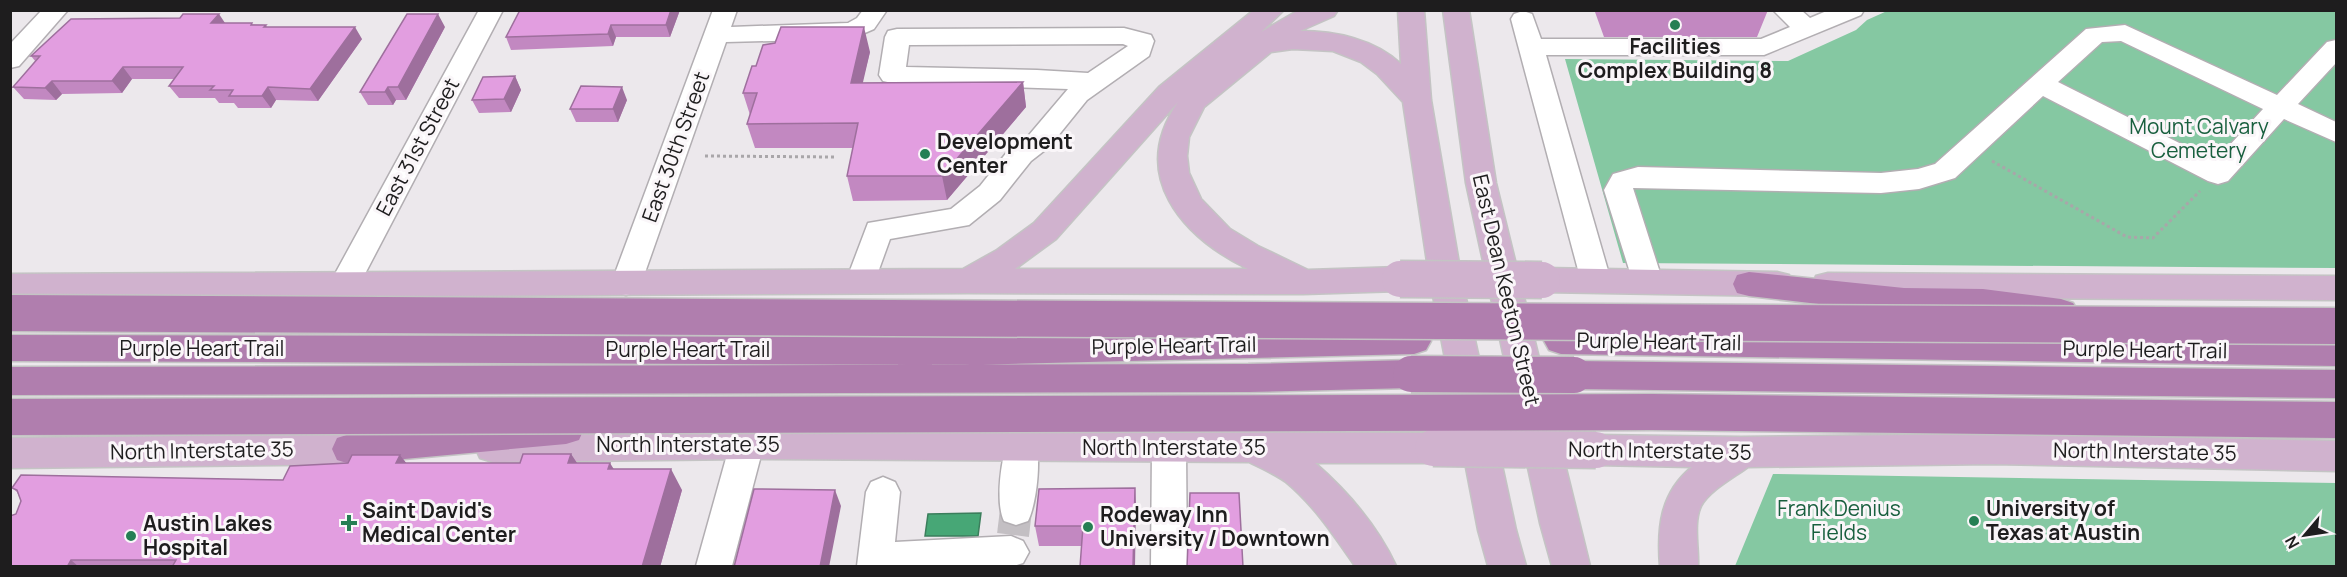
<svg xmlns="http://www.w3.org/2000/svg" width="2347" height="577" font-family="Manrope,sans-serif">
	<style>
		.green { fill: #85c8a2 }
		.water { fill: #47a776; stroke: #3b7e5c; stroke-width: 1.5 }
		.lines { fill: none; stroke-linecap: round; stroke-linejoin: round }
		.minor-tunnel { stroke: #c3bfc3; stroke-width: 32; stroke-dasharray: 32 16; stroke-linecap: butt }
		.minor-casing { stroke: #b2aeb2; stroke-width: 3 }
		.major-casing { stroke: #c4c4c4; stroke-width: 3 }
		.highway-casing { stroke: #c4c4c4; stroke-width: 3 }
		.path { stroke: #a9a6a9; stroke-width: 3; stroke-dasharray: 3 3; stroke-linecap: butt }
		.minor { fill: #fff; fill-rule: evenodd }
		.major { fill: #d0b2ce; fill-rule: evenodd }
		.highway { fill: #b07eae; fill-rule: evenodd }
		.major-bridge-casing { stroke: #c4c4c4; stroke-width: 39; stroke-linecap: butt }
		.highway-bridge-casing { stroke: #c4c4c4; stroke-width: 39; stroke-linecap: butt }
		.major-bridge { stroke: #d0b2ce; stroke-width: 36 }
		.highway-bridge { stroke: #b07eae; stroke-width: 36 }
		.wall { fill: #c288c1 }
		.shaded-wall { fill: #9e6f9d }
		.building { fill: #e29ee0; stroke: #9e6f9d; stroke-width: 1.5 }
		.poi-dot { fill: #257f54; stroke: #faf6f9; stroke-width: 2 }
		.labels { text-anchor: middle; stroke-width: 6; stroke-linejoin: round; paint-order: stroke }
		.poi-label { font-size: 21px; font-weight: bold; fill: #1e1d1e; stroke: #faf6f9; text-anchor: start }
		.park-label { font-size: 21px; fill: #185f3e; stroke: #faf6f9 }
		.street-label { font-size: 21px; fill: #1e1d1e; stroke: #faf6f9 }
	</style>
	<rect width="100%" height="100%" fill="#ece8ec"/>
	<!-- green -->
	<path class="green" d="M1887,11H2336V268L1623,263L1565,59L1788,61L1856,30L1867,20Z
		M1773,474L2336,483V566H1735Z"/>
	<!-- water -->
	<path class="water" d="M981,513L978,536H925L928,514Z"/>
	<g class="lines">
		<!-- minor-tunnel -->
		<path class="minor-tunnel" d="M1013,535L1016,510"/>
		<defs>
			<path id="minor" d="M42,10H68L19,66L10,68V44Z
				M479,10H503L356,291L345,294L334,291L330,283Z
				M713,10H737L731,27L848,23L857,18L863,10H887L874,29L851,39L726,42L641,284L637,292L626,295L615,292L611,284Z
				M1773,10H1801L1810,18L1829,10H1864L1861,15L1764,55H1546L1611,281L1607,289L1596,292L1585,289L1581,281L1511,19L1514,14L1523,11L1532,14L1541,39H1761L1790,27Z
				M2125,25L2277,95L2327,42L2336,40V63L2298,104L2336,122V142L2284,119L2228,181L2218,184L2208,181L2043,96L1955,178L1919,189L1881,193L1633,188L1663,282L1659,290L1648,293L1637,290L1633,282L1604,190L1613,174L1638,167L1881,173L1918,169L1935,164L2086,29ZM2121,41L2263,109L2215,161L2058,82L2102,42Z
				M1124,28L1151,35L1154,41L1149,56L1087,100L1049,147L1031,161L1000,200L969,225L890,239L872,289L861,292L850,289L846,281L868,223L951,209L980,186L1011,147L1029,135L1068,89L892,83L883,81L879,75L885,37L888,31L897,29ZM1123,44L1128,46L1088,73L1037,70L906,67L909,45Z
				M747,430L759,434L764,444L732,566H696L730,444L735,434Z
				M1022,433L1034,437C1042,454 1037,503 1028,521L1016,525L1004,521C995,503 1001,455 1010,437Z
				M1169,434L1181,438L1186,448L1187,566H1151L1152,448L1157,438Z
				M883,477L895,482L900,492L895,542L1011,536L1023,541L1029,552L1023,563L1014,566H857L866,492L871,482Z"/>
			<path id="major" d="M1254,10H1284L1261,32L1299,10H1338L1334,16L1300,31C1335,31 1374,39 1401,64L1398,10H1424L1431,100L1461,275L1516,530L1526,566H1488L1478,530L1429,275L1403,102L1377,74L1361,62L1333,51L1293,49L1271,52L1204,107L1189,137L1187,156L1189,173L1201,199L1230,229L1258,246L1308,270L1400,267L1412,270L1416,279L1412,288L1400,291L1303,294L968,293L10,298V274L963,269L997,250L1034,223L1159,87ZM1178,102C1128,175 1181,236 1248,269H1015L1056,239Z
				M1443,10H1469L1496,183L1590,566H1552L1540,523L1466,183Z
				M1542,268L1777,272L1789,275L1793,284L1789,293L1777,296L1542,292L1530,289L1526,280L1530,271Z
				M1828,273L2336,276V300L1828,297L1816,294L1812,285L1816,276Z
				M747,429L1433,433L1446,437L1451,448L1446,459L1433,463H1315C1347,491 1378,527 1396,566H1355C1335,537 1314,505 1286,482C1275,474 1261,468 1249,462L747,459L493,462L480,458L475,447L480,436L493,432Z
				M378,434L391,438L396,449L391,460L378,464L10,468V438Z
				M1992,434L2336,441V471L1992,464L1748,467C1733,478 1710,490 1701,506C1693,523 1699,549 1698,566H1660C1657,528 1660,493 1692,467L1596,465L1583,461L1578,450L1583,439L1596,435L1741,437Z"/>
			<path id="highway" d="M1749,272L1904,288L1983,289L2061,299L2073,303L2078,312L2073,321L2061,325L1983,315L1904,314L1749,296L1737,293L1733,284L1737,275Z
				M1414,328L1426,332L1431,341L1426,350L1414,354L965,365L10,361V335L965,337Z
				M1561,328L2336,339V366L1561,354L1549,350L1544,341L1549,332Z
				M1411,360L1423,364L1428,374L1423,384L1411,388L1248,392L10,395V367L1248,364Z
				M1574,361L2336,370V398L1574,389L1562,385L1557,375L1562,365Z
				M566,414L579,418L584,429L579,440L566,444L350,464L337,460L332,449L337,438L350,434Z"/>
		</defs>
		<!-- minor casing -->
		<use href="#minor" class="minor-casing"/>
		<!-- major casing -->
		<use href="#major" class="major-casing"/>
		<!-- highway casing -->
		<use href="#highway" class="highway-casing"/>
		<!-- path -->
		<path class="path" d="M705,156L835,157
			M1992,161L2127,237L2153,238L2200,191"/>
		<!-- minor -->
		<use href="#minor" class="minor"/>
		<!-- major -->
		<use href="#major" class="major"/>
		<!-- highway -->
		<use href="#highway" class="highway"/>
		<defs>
			<path id="major-bridge" d="M1400,279L1542,280
				M1433,448L1596,450"/>
			<path id="highway-bridge" d="M10,313L2336,326
				M1411,374L1574,375
				M10,417L1652,412L2336,420"/>
		</defs>
		<!-- major-bridge casing -->
		<use href="#major-bridge" class="major-bridge-casing"/>
		<!-- highway-bridge casing -->
		<use href="#highway-bridge" class="highway-bridge-casing"/>
		<!-- major-bridge -->
		<use href="#major-bridge" class="major-bridge"/>
		<!-- highway-bridge -->
		<use href="#highway-bridge" class="highway-bridge"/>
	</g>
	<!-- wall -->
	<path class="wall" d="M520,10H680L670,37H616L613,46L511,50L506,37Z
		M1583,10H1768L1757,37H1604L1595,12H1584Z
		M225,23L266,25L267,27L362,39L318,101L276,100L271,108H238L234,103H219L215,98H179L169,86L174,79H132L122,93L62,94L56,100L24,99L13,87L36,62L31,56Z
		M445,27L406,100H396L393,105H368L360,92Z
		M870,52L862,83L1023,82L1026,107L947,200L853,201L847,176L853,148H755L747,124L750,115L743,93Z
		M515,76L521,90L511,112L479,113L472,100Z
		M627,100L618,122H576L570,109Z
		M571,454L577,463L614,469L682,490L660,567H10L16,514L21,501L17,492L12,488L283,480L348,463L400,455L406,463H520Z
		M1135,488L1136,508L1082,546H1039L1035,526Z"/>
	<!-- shaded-wall -->
	<path class="shaded-wall" d="M671,10H680L670,37L666,25Z
		M219,14L227,26L211,23Z
		M438,14L445,27L406,100L398,87Z
		M611,25L616,37L613,46L608,34Z
		M355,27L362,39L318,101L310,89Z
		M864,27L870,52L857,108L851,83Z
		M123,67L132,79L122,93L112,81Z
		M515,76L521,90L511,112L504,99Z
		M52,81L62,94L56,100L45,88Z
		M1023,82L1026,107L947,200L942,176Z
		M268,87L276,100L271,108L262,96Z
		M388,87L396,100L393,105L385,92Z
		M622,87L627,100L618,122L613,109Z
		M571,454L585,475L568,463Z
		M400,455L417,477L396,463Z
		M610,463L623,484L608,469Z
		M671,469L682,490L660,567H642Z
		M1135,488L1136,508L1135,567H1133Z
		M835,490L841,506L829,567H820Z
		M71,560L79,567H67Z"/>
	<!-- building -->
	<path class="building" d="M520,10H671L666,25H611L608,34L506,37Z
		M183,14H219L211,23H252L251,25H266L264,27H355L310,89L268,87L262,96H229L233,90H210L214,86H169L183,67H123L112,81H52L45,88L13,87L40,56H31L71,19L180,18Z
		M407,14H438L398,87H388L385,92H360Z
		M781,27H864L851,83L1023,82L942,176H847L858,123L747,124L757,93H743L752,66H756L763,45L775,43Z
		M515,76L504,99L472,100L483,77Z
		M581,86L622,87L613,109H570Z
		M523,454H571L568,463H610L608,469H671L642,567H172L176,560H71L67,567H10V516L16,514L21,501L17,490L12,488L21,475L283,480L290,466L348,463L352,455H400L396,463H520Z
		M1135,488L1133,567H1080L1083,526H1035L1039,489Z
		M754,489L835,490L820,567H734Z
		M1190,493H1239L1243,567H1187Z"/>
	<!-- markers -->
	<g class="poi-dot">
		<circle cx="1675" cy="25" r="6"/>
		<circle cx="925" cy="154" r="6"/>
		<circle cx="1974" cy="521" r="6"/>
		<path d="M346 514h6v6h6v6h-6v6h-6v-6h-6v-6h6z"/>
		<circle cx="1088" cy="527" r="6"/>
		<circle cx="131" cy="536" r="6"/>
	</g>
	<g class="labels">
		<!-- poi labels -->
		<g class="poi-label">
			<text x="1675" y="54" text-anchor="middle">Facilities<tspan x="1675" dy="24">Complex Building 8</tspan></text>
			<text x="937" y="149">Development<tspan x="937" dy="24">Center</tspan></text>
			<text x="1986" y="516">University of<tspan x="1986" dy="24">Texas at Austin</tspan></text>
			<text x="362" y="518">Saint David's<tspan x="362" dy="24">Medical Center</tspan></text>
			<text x="1100" y="522">Rodeway Inn<tspan x="1100" dy="24">University / Downtown</tspan></text>
			<text x="143" y="531">Austin Lakes<tspan x="143" dy="24">Hospital</tspan></text>
		</g>
		<!-- park labels -->
		<g class="park-label">
			<text x="2199" y="134">Mount Calvary<tspan x="2199" dy="24">Cemetery</tspan></text>
			<text x="1839" y="516">Frank Denius<tspan x="1839" dy="24">Fields</tspan></text>
		</g>
		<!-- street labels -->
		<g class="street-label">
			<text transform="translate(418 147) rotate(-62)" y="7">East 31st Street</text>
			<text transform="translate(676 147) rotate(-70)" y="7">East 30th Street</text>
			<text transform="translate(1506 290) rotate(77)" y="7">East Dean Keeton Street</text>
			<text transform="translate(1659 342) rotate(1)" y="7">Purple Heart Trail</text>
			<text transform="translate(1174 346) rotate(-1)" y="7">Purple Heart Trail</text>
			<text x="202" y="356">Purple Heart Trail</text>
			<text x="688" y="357">Purple Heart Trail</text>
			<text transform="translate(2145 350) rotate(1)" y="7">Purple Heart Trail</text>
			<text x="688" y="452">North Interstate 35</text>
			<text x="1174" y="455">North Interstate 35</text>
			<text transform="translate(202 451) rotate(-1)" y="7">North Interstate 35</text>
			<text transform="translate(1660 451) rotate(1)" y="7">North Interstate 35</text>
			<text transform="translate(2145 452) rotate(1)" y="7">North Interstate 35</text>
		</g>
	</g>
	<!-- border -->
	<rect width="2347" height="577" fill="none" stroke="#1e1d1e" stroke-width="24"/>
	<!-- north arrow -->
	<g transform="translate(2305 535) rotate(241)" stroke="#faf6f9" stroke-width="4.5" paint-order="stroke">
	<path d="M0-4.5L10 22L0 15L-10 22Z" fill="#1e1d1e"/>
	<text y="-9" font-size="16" font-weight="bold" text-anchor="middle" fill="#1e1d1e">N</text>
	</g>
</svg>
